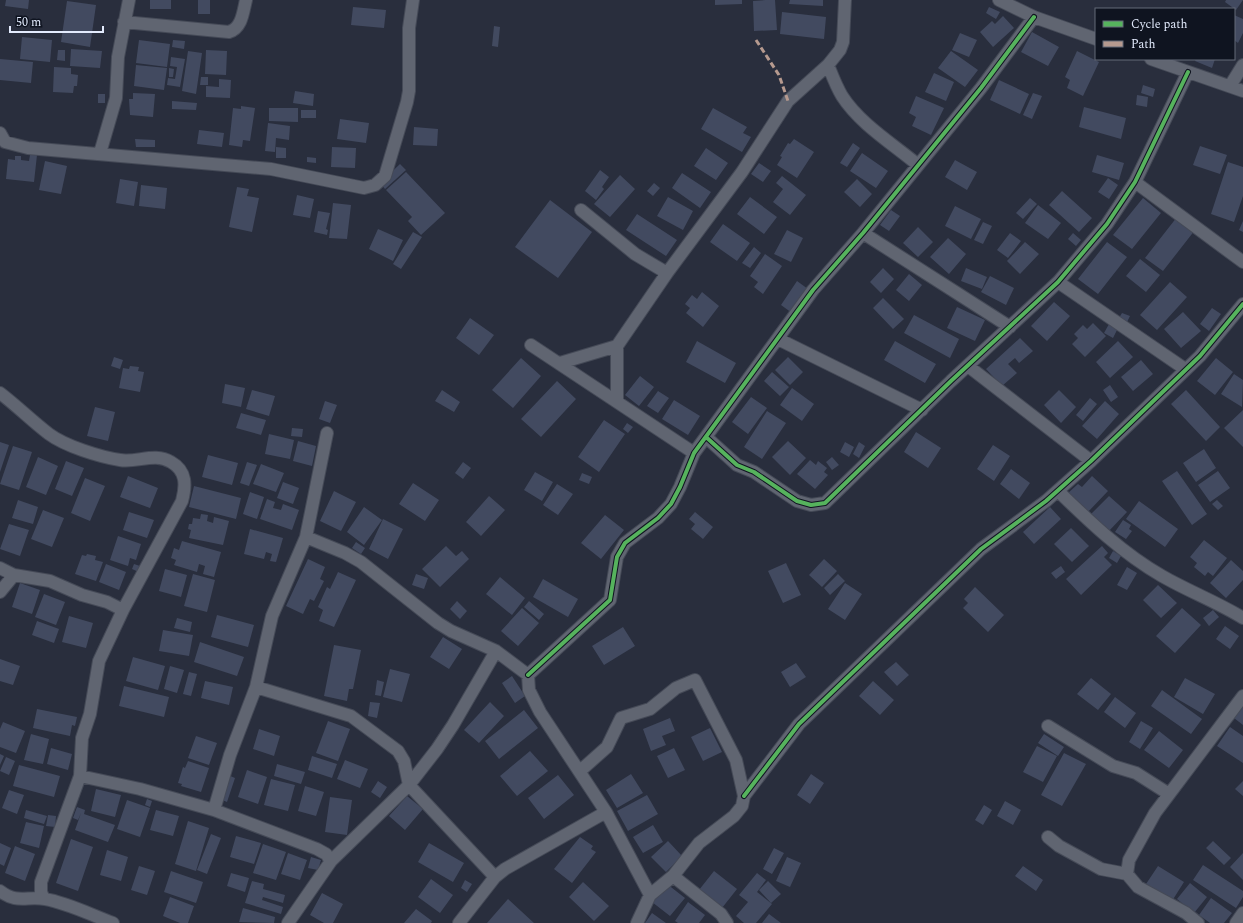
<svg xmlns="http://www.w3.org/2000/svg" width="1243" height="923" font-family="Spectral,serif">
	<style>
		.building { fill: #424a60 }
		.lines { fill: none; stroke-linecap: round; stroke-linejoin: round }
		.minor-casing { stroke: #454a57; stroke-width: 14 }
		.minor { stroke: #606571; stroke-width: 12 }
		.quiet { stroke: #b69a8f; stroke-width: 3; stroke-dasharray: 6 3; stroke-linecap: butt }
		.cycleway-casing { stroke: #0f1420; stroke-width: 6 }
		.cycleway { stroke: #56b35d; stroke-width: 4 }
	</style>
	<rect width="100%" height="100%" fill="#292e3d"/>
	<!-- building -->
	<path class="building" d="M6,0H29L28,9L5,6Z
		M150,0H171V9H150Z
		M198,0H210V14H198Z
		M715,0H742V4L715,5Z
		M766,0H775L777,30L754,31L753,1Z
		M790,0H823V6L789,4Z
		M1226,0H1243L1236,10L1225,2Z
		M67,1L96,5L90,47L61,42Z
		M353,7L386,10L384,28L351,25Z
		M989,7L1000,12L996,19L986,13Z
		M782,12L826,17L824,39L780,34Z
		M1234,15L1243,19V33L1238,43L1234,40Z
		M1003,16L1014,28L993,47L980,32L992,21L995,24Z
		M494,26L500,27L498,47L492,46Z
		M1032,32L1059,47L1048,66L1021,52Z
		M960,33L977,40L969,57L952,50Z
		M22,37L52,40L50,62L20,59Z
		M139,40L170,44L167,67L136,63Z
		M173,40L185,41L184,49L172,47Z
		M71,49L102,51L100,68L70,66Z
		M58,50H65V61L57,60Z
		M206,50L227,51L226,75L205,74Z
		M188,51L202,53L196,94L182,91Z
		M951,51L978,70L965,87L938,68Z
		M1077,51L1099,62L1083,96L1067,88L1070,80L1065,77Z
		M171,57L185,59L180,87L167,85L168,78L175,79L177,67L170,66Z
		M0,59L33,62L31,83L0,80Z
		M1196,59H1215L1212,68L1195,61Z
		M136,65L167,68L164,90L134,86Z
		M54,67L71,68V74L78,75L77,86H74L73,93L53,92Z
		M169,68L174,69L173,77H169Z
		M934,73L954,82L946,101L925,92Z
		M201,77H208V85H200Z
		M219,79L231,80L230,98L206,97V86L219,87Z
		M999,80L1029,94L1020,114L990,100Z
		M1143,85L1155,89L1153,97L1141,93Z
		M295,91L314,94L313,106L293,103Z
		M133,93L155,94L153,117L130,115L129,99H133Z
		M1033,93L1042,96L1032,119L1023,115Z
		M98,94H105V103H98Z
		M1137,95L1148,97L1147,107L1136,105Z
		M916,96L944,108L931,135L912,126L916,117L909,113Z
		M172,101L197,103L196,110L172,109Z
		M241,106L255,108L250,141L243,140L242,147L229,145L233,108L241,109Z
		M1084,107L1126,118L1121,139L1079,127Z
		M269,108H298V122L269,121Z
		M713,108L747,127L743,133L751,137L742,152L701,129Z
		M301,110H316V118H301Z
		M340,119L369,123L366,143L337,139Z
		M268,123L290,126L289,140L276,138L275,152L265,151Z
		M414,127L438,129L437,146L413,145Z
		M199,130L224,133L222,147L197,144Z
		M135,139L155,140V147H136Z
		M794,139L814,152L797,178L777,165L782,157L780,156L788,143L790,144Z
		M853,143L860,148L847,167L840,163Z
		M1200,146L1227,155L1220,174L1193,165Z
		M276,147L286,148V158H276Z
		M332,147L356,148L355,168L331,167Z
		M706,148L728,163L716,180L694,166Z
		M862,153L888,171L876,188L850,171Z
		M30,155H37L34,182L6,179L8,159L15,160V156H21V160L29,161Z
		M1097,155L1124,163L1119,180L1092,172Z
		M307,157L316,158V163L307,162Z
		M955,160L977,172L967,190L945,177Z
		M45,161L67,166L61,194L39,190Z
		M1228,162L1243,167V196L1234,222L1211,214Z
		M759,163L771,171L763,182L751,174Z
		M400,164L406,170L385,189L380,183Z
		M600,170L609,177L602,187L604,189L596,200L585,191Z
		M406,172L445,213L421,235L408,221L412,217L386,190Z
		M682,173L711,192L700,208L672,188Z
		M620,175L635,189L610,217L594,204Z
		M782,176L806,195L790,215L773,202L783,189L776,183Z
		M1108,178L1118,185L1109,199L1098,192Z
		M120,179L138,182L134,206L116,203Z
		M857,179L872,194L860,207L844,192Z
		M654,183L660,188L653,196L647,191Z
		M141,185L167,188L165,209L139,206Z
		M237,187L249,189L247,196L259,198L252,232L229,227Z
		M1062,191L1092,218L1079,232L1049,205Z
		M297,195L314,199L310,218L293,215Z
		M668,197L693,211L683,230L657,216Z
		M750,197L777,217L764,234L737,214Z
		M1030,198L1037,204L1023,219L1016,213Z
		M1143,198L1161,213L1132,249L1113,235Z
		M550,200L592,232L558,278L515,247Z
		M333,203L351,205L347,239L329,238Z
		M1038,205L1061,223L1048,239L1025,223Z
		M955,206L981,219L971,239L945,226Z
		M891,210L900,216L889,231L880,225Z
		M318,211L330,213L326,229L328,230L327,235L314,232Z
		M637,214L677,240L666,256L626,230Z
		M1177,217L1195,230L1163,271L1145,258Z
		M1243,221V232L1239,230Z
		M983,222L992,226L983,244L974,240Z
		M723,224L750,243L737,261L710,242Z
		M918,227L933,242L918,257L903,243Z
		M378,229L403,240L393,261L369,249Z
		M787,230L803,238L791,262L774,254Z
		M413,232L422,237L401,269L393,264Z
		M1010,233L1021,241L1008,258L997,250Z
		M1073,233L1081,240L1076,246L1068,239Z
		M948,238L966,254L949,274L930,257Z
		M1025,242L1039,254L1020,274L1007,261Z
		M1107,242L1127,257L1098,294L1078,279Z
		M754,247L761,253L750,268L742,263Z
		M765,254L782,266L763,294L754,287L758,282L750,276Z
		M1140,259L1160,275L1146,292L1126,276Z
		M883,268L894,279L881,293L870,282Z
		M966,268L987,277L982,289L961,281Z
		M909,274L922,285L909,301L896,290Z
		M990,276L1014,288L1006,305L981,292Z
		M797,281L808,289L792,313L781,305Z
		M1170,282L1187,297L1157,330L1140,315Z
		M702,292L719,306L703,327L686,313L690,308L685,304L692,295L697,299Z
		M883,298L904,319L893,329L873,308Z
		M1054,302L1070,316L1047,341L1031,326Z
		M957,307L985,320L975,341L947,328Z
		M1212,308L1221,314L1209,331L1200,324Z
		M1183,312L1201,331L1181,348L1164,329Z
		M1122,313L1130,316L1127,322L1119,318Z
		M914,315L959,339L950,358L904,333Z
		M470,318L494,335L479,355L456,338Z
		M1093,323L1106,336L1085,357L1072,344L1078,338L1074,334L1083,325L1087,329Z
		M1109,324L1118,328L1113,338L1104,333Z
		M1020,338L1033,351L1019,363L1015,358L1008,364L1017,373L1002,386L986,369Z
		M697,341L736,363L725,383L686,362Z
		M895,341L936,364L925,383L884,360Z
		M1118,341L1133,357L1110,378L1096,362Z
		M114,357L123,360L120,369L111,366Z
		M788,357L803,372L790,385L775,370Z
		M521,358L541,376L513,408L492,390Z
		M1216,358L1233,372L1215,395L1197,381Z
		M1141,360L1153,374L1133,391L1121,377Z
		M130,366L139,367L138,371L144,372L140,392L119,388L123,368L129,369Z
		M772,372L789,387L780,396L764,381Z
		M1234,374L1243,380L1242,407L1221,394Z
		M640,376L654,387L639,406L625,395Z
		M557,381L576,399L541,437L521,419Z
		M225,384L245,388L241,407L222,403Z
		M1110,385L1118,397L1111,402L1103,390Z
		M792,388L814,404L802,421L780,405Z
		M252,390L275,396L269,416L246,409Z
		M442,390L460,402L454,412L435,401Z
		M1059,390L1076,407L1061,423L1044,405Z
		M1186,390L1220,427L1206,441L1171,404Z
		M658,391L669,398L658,413L647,406Z
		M751,397L767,408L748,434L732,422Z
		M1090,398L1097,404L1083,421L1076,415Z
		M674,400L700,416L688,435L662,419Z
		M325,401L337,405L330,423L319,419Z
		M1105,401L1119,414L1097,439L1082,426Z
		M95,407L115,412L108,441L87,436Z
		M1243,410V447L1224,428Z
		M767,411L786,423L762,459L744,447Z
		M241,413L266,420L261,435L236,428Z
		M604,420L625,434L599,472L578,457Z
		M627,423L633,427L628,433L623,429Z
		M292,428L303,429L302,437L291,436Z
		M916,432L941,448L928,468L904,452Z
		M269,434L294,440L290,459L265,454Z
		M298,441L316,446L312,466L293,461Z
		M788,441L806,458L790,475L772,457Z
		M0,442L9,445L0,472Z
		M845,442L854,447L849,457L840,452Z
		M859,442L865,446L859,458L853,454Z
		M993,445L1010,456L994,481L977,469Z
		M13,446L32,452L19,490L0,484Z
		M1204,449L1216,468L1196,482L1183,463Z
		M208,455L238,463L232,485L202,477Z
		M38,457L58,466L46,495L26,487Z
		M832,457L839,465L832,470L826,462Z
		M810,460L816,465L818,461L827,468L824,472L828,475L815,489L797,474Z
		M66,461L84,468L72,496L55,489Z
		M247,462L257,465L249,486L240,483Z
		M463,462L471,468L463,479L455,473Z
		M261,464L284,473L276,492L253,484Z
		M1011,469L1030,483L1019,499L1000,484Z
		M1177,471L1207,514L1192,525L1162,481Z
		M1218,471L1230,488L1210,502L1198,485Z
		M535,472L553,482L542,501L524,490Z
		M582,473L592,477L589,484L579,480Z
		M128,476L158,488L150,508L120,497Z
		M1092,476L1108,491L1088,512L1068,493L1078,484L1082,487Z
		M85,478L105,486L90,521L71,513Z
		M283,482L299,488L293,504L277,498Z
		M413,483L439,500L425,521L399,504Z
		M557,484L573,494L558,515L543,505Z
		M194,486L241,498L236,519L189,507Z
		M334,491L356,502L341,531L320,521Z
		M250,492L264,497L257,519L243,514Z
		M489,496L505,510L481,536L466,522Z
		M1109,496L1127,512L1108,532L1090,515Z
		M267,499L275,502L273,508L281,510L283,504L299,510L292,530L260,519Z
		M18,500L38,507L33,524L12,518Z
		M1217,500L1223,506L1218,510L1212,504Z
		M1139,501L1178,529L1165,547L1126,519Z
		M364,507L382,520L364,545L347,532Z
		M1050,507L1061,519L1034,544L1023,532Z
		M43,510L64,518L52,547L31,539Z
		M129,512L154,520L147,538L123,530Z
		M695,512L713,527L703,539L691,529L695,524L689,519Z
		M201,514L208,515L207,521L213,523L214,517L229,521L223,545L189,538L191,530L188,529L189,524H192L193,518L200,519Z
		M605,515L624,530L601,559L581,543Z
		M383,519L403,529L388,559L369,549Z
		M1123,520L1131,525L1129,529L1132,531L1126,539L1115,532Z
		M9,524L29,530L20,556L0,549Z
		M1071,528L1089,546L1072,562L1054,544Z
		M250,529L283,538L276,562L270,561L272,554L266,552L264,559L244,554Z
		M118,536L141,544L136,560L130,558L128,566L110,560Z
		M1204,540L1227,558L1213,576L1208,572L1205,576L1194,567L1197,563L1190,557Z
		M182,541L221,552L214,577L203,574L205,566L199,564L197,572L174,565L176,560L171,558L174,548L179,550Z
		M356,542L365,548L361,554L352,548Z
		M446,546L456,556L462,551L469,559L440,587L422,569Z
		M1102,546L1108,553L1104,557L1112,565L1081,595L1066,579Z
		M1113,551L1121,556L1117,563L1109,558Z
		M87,554L96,556L95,560L103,562L96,581L75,574L82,555L86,556Z
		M308,559L325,567L320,579L324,581L314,601L310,599L303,614L286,606Z
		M824,559L837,571L822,587L809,575Z
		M1231,560L1243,571V580L1226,598L1210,583Z
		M786,563L801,595L783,603L768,571Z
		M106,564L126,572L119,590L99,582Z
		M134,564L143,567L141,573L132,569Z
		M1061,566L1065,572L1056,579L1051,573Z
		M1127,567L1137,573L1127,590L1117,585Z
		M165,569L187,575L181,597L159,591Z
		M338,572L356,580L334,627L319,621L323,610L318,607L327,587L330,589Z
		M193,574L215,580L207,612L184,606Z
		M416,574L428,578L424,589L412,585Z
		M838,574L845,581L830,595L824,588Z
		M500,577L525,598L512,615L486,594Z
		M543,579L578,599L568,617L533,597Z
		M20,583L40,590L32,614L12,607Z
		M845,583L862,594L845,620L828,609Z
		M1158,585L1177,603L1161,618L1143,600Z
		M975,587L1004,615L988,632L963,608L968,603L964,599Z
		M44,594L65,602L56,625L35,617Z
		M457,601L467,611L460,619L450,609Z
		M529,601L544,614L539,620L524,607Z
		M522,608L539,623L518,646L501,631Z
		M1182,608L1201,625L1175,653L1156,636Z
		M1213,610L1219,617L1209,626L1203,618Z
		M217,615L254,625L248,647L211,637Z
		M69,616L93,623L86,648L62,642Z
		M177,618L192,622L190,632L174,628Z
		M37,621L59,629L54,643L32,635Z
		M1225,626L1239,636L1230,649L1216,639Z
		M623,627L635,646L604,665L592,646Z
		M163,630L193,635L189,656L159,651Z
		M443,637L462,649L449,669L430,657Z
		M200,642L244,657L237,676L194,662Z
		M334,645L361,650L353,689H349L347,701L324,696Z
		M133,657L165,666L158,690L126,681Z
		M0,659L20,666L13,685L0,681Z
		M896,662L909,675L897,686L884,672Z
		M796,663L806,677L790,687L781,672Z
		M170,666L184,670L177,693L164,689Z
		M390,669L410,674L402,702L383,697Z
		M189,672L197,674L191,696L183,694Z
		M512,676L525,696L515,703L502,683Z
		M1091,678L1111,694L1098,710L1077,694Z
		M1185,678L1215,694L1203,714L1174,697Z
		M377,680L384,682L381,696L375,695Z
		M205,681L233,687L229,705L201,698Z
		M873,681L894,700L880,715L859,696Z
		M124,686L169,697L164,717L119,706Z
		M1162,690L1202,719L1191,734L1151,706Z
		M1115,697L1136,713L1125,728L1104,712Z
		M370,702L380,703L377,718L368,716Z
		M490,702L504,716L479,743L464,730Z
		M1243,707V725L1234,718Z
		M37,709L77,717L75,726L72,725L70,736L33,728Z
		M524,710L538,728L499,759L485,741Z
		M670,718L675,731L662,736L666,745L651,751L643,729Z
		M328,721L350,729L338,761L316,753Z
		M1141,721L1153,728L1140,749L1129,742Z
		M3,722L25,731L16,753L0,747V729Z
		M1230,727L1243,736V763L1217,746Z
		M710,728L722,752L703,761L691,737Z
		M259,729L280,736L274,756L253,749Z
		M1159,731L1183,750L1169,768L1144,750Z
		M31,734L49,739L43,764L24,760Z
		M1044,734L1064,747L1058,756L1038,743Z
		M196,736L217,743L209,765L188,758Z
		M1037,746L1057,756L1043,782L1023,772Z
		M51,748L72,754L68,770L47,764Z
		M674,748L685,770L668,778L657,756Z
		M530,751L548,771L517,796L500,776Z
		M1064,753L1086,764L1062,806L1041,795Z
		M0,754L4,756L0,765Z
		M312,756L337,764L332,778L308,770Z
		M6,757L15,761L9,775L0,771Z
		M345,760L368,769L360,788L337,779Z
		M188,761L209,768L201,792L181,786L182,784L178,783L183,767L185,768Z
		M277,764L305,772L301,784L274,776Z
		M19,765L60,776L54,797L13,786Z
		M247,770L267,777L258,804L238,797Z
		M631,774L643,793L617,808L606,790Z
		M811,774L824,783L810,804L797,795Z
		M228,775L235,778L227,802L220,799Z
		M558,775L574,795L544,819L528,798Z
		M271,779L295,785L288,811L264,805Z
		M378,781L387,787L380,798L371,792Z
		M1243,781V796L1235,789Z
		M305,786L324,792L316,816L298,811Z
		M96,789L121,795L115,817L91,811Z
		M9,790L24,795L17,814L2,808Z
		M647,795L658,814L628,831L617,811Z
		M407,796L423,809L405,830L389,816Z
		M330,797L352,800L347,835L325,832Z
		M147,799L152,801L150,807L145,805Z
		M127,800L150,808L140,837L117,829Z
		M1005,801L1021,810L1013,825L997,816Z
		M984,805L992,810L983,825L975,820Z
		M77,807L85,810L84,814L115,825L108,842L75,830L81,813L78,820L73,818Z
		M26,810L47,816L44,824L24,818Z
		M156,810L179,816L173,836L150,830Z
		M48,815L56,816L55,827L46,826Z
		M188,821L209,828L196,871L175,864Z
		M26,822L44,826L39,848L20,843Z
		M653,825L663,842L643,853L633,837Z
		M211,834L221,838L207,874L197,870Z
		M236,836L261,843L254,864L230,857Z
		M580,837L593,846L591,849L596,852L572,883L554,869Z
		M71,839L93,847L78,891L56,883Z
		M668,841L682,856L666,872L651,857Z
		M1213,841L1231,858L1224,865L1206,848Z
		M0,843L11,848L4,866L0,864Z
		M429,843L464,863L453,882L418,862Z
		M263,844L286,852L276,880L253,873Z
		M15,846L35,854L25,881L5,873Z
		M774,848L784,853L772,874L763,869Z
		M107,850L128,857L121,881L100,875Z
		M288,853L307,860L300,880L281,874Z
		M1243,853V880L1230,867Z
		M311,857L321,860L318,870L308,868Z
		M787,857L801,863L790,887L776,881Z
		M1203,865L1243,891V897L1236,908L1193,880Z
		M139,866L155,871L147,895L131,890Z
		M1023,866L1043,880L1036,891L1015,876Z
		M1158,866L1184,882L1172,901L1146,884Z
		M171,871L203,882L196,903L164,892Z
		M714,871L737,889L722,908L699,890Z
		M231,873L249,878L245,892L227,886Z
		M757,873L766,880L757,892L772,904L756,923H744L736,916L748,902L739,895Z
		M431,879L453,895L440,913L418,897Z
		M465,880L472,884L467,892L461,888Z
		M252,881L264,884L263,889L285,895L283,903L263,897L262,900L283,907L281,914L245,903Z
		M768,881L781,894L771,903L759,890Z
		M583,882L609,906L594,921L569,897Z
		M1190,883L1207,897L1194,913L1177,899Z
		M667,884L685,898L670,916L652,902Z
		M322,893L343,904L333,923H324L310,915Z
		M170,897L194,906L188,923H180L163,916Z
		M1211,898L1232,913L1224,923H1210L1199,915Z
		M508,899L534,923H487Z
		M688,902L705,915L699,923H678L675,921Z
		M243,908L275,917L274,923L239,922Z
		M416,909L432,921L431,923H404Z
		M652,913L666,923H645Z
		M769,914L781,923H762Z"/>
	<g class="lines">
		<defs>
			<path id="minor" d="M999,0L1034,17L1096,39
				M124,22L229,32C242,28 243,12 246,0
				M1151,59L1243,91
				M828,65C832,75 836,86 842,96C860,124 893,144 918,165
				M1230,86L1243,65
				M0,133L5,142L28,148L271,169L364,188L375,185L385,176L407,102L409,91V28L413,0
				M100,153L116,98L118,57L129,0
				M1135,182L1243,262
				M581,210L635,254L667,273
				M863,233L1010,327
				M1058,282L1185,369
				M778,339L922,410
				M531,345L694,453
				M560,363L617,346
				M968,366L1091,461
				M0,393C17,406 32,421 49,434C65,446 100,457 120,460C137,463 155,452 171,462C187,471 186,486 182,501L123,610L99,661L90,714L82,738L80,776L41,882V892L44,899
				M617,401V346L667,273L742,172L788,101L828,65L840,50L843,42L845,0
				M706,437L737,465L754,472L797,501L811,505L825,503L951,381L1058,282L1107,224L1135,182L1188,72
				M1058,491C1090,522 1122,553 1162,576C1188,591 1217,602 1243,618
				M306,537L345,553L361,562L438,623L451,631L496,651L528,675L529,690L540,712L606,812L650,895
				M0,568L14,575L50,581L82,595L107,602L123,610
				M0,592L14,575
				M528,675L610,600L617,557L625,543L658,518L671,504L680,487L694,453L813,290L863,233L981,88L1034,17
				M256,687L351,716L398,751L404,761L409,785L495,877
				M1048,726L1113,766L1136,773L1169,794
				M580,771L607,747L621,718L650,709L676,688L695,680L736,760L744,796L742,806L734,816L699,843L673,876L650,895L637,923
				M80,776L140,789L214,810L317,849L326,854L331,861
				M744,796L799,724L981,549L1046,501L1091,461L1200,356L1243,304
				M214,810L230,755L256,687L272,616L306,537L327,433
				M1048,837L1059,846L1101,869L1127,874L1138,887L1186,913L1198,923
				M1127,874L1129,860L1155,813L1243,696
				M673,876L721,914L727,923
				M0,891C17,904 26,896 45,899C68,903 91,915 113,923
				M288,923L331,861L409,785L437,749L453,725L496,651
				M459,923L495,877L505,869L606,812
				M1236,923L1243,913"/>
		</defs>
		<!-- minor casing -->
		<use href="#minor" class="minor-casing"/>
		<!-- minor -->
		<use href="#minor" class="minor"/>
		<!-- quiet -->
		<path class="quiet" d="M756,40L779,75L788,101"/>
		<defs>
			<path id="cycleway" d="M706,437L737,465L754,472L797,501L811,505L825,503L951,381L1058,282L1107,224L1135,182L1188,72
				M528,675L610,600L617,557L625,543L658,518L671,504L680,487L694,453L813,290L863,233L981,88L1034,17
				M744,796L799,724L981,549L1046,501L1091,461L1200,356L1243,304"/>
		</defs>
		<!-- cycleway casing -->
		<use href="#cycleway" class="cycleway-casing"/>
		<!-- cycleway -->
		<use href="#cycleway" class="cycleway"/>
	</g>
	<!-- legend -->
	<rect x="1095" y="8" width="140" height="52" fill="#0f1420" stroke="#646a78"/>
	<rect x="1103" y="21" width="20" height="6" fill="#56b35d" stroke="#646a78"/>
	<text x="1131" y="28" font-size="12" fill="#e3ebfd">Cycle path</text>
	<rect x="1103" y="41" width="20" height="6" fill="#b69a8f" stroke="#646a78"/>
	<text x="1131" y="48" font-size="12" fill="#e3ebfd">Path</text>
	<!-- scale -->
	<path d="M10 26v6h93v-6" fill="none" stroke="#e3ebfd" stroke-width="2"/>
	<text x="16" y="26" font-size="12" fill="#e3ebfd" stroke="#0f1420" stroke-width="3" paint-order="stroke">50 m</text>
</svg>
